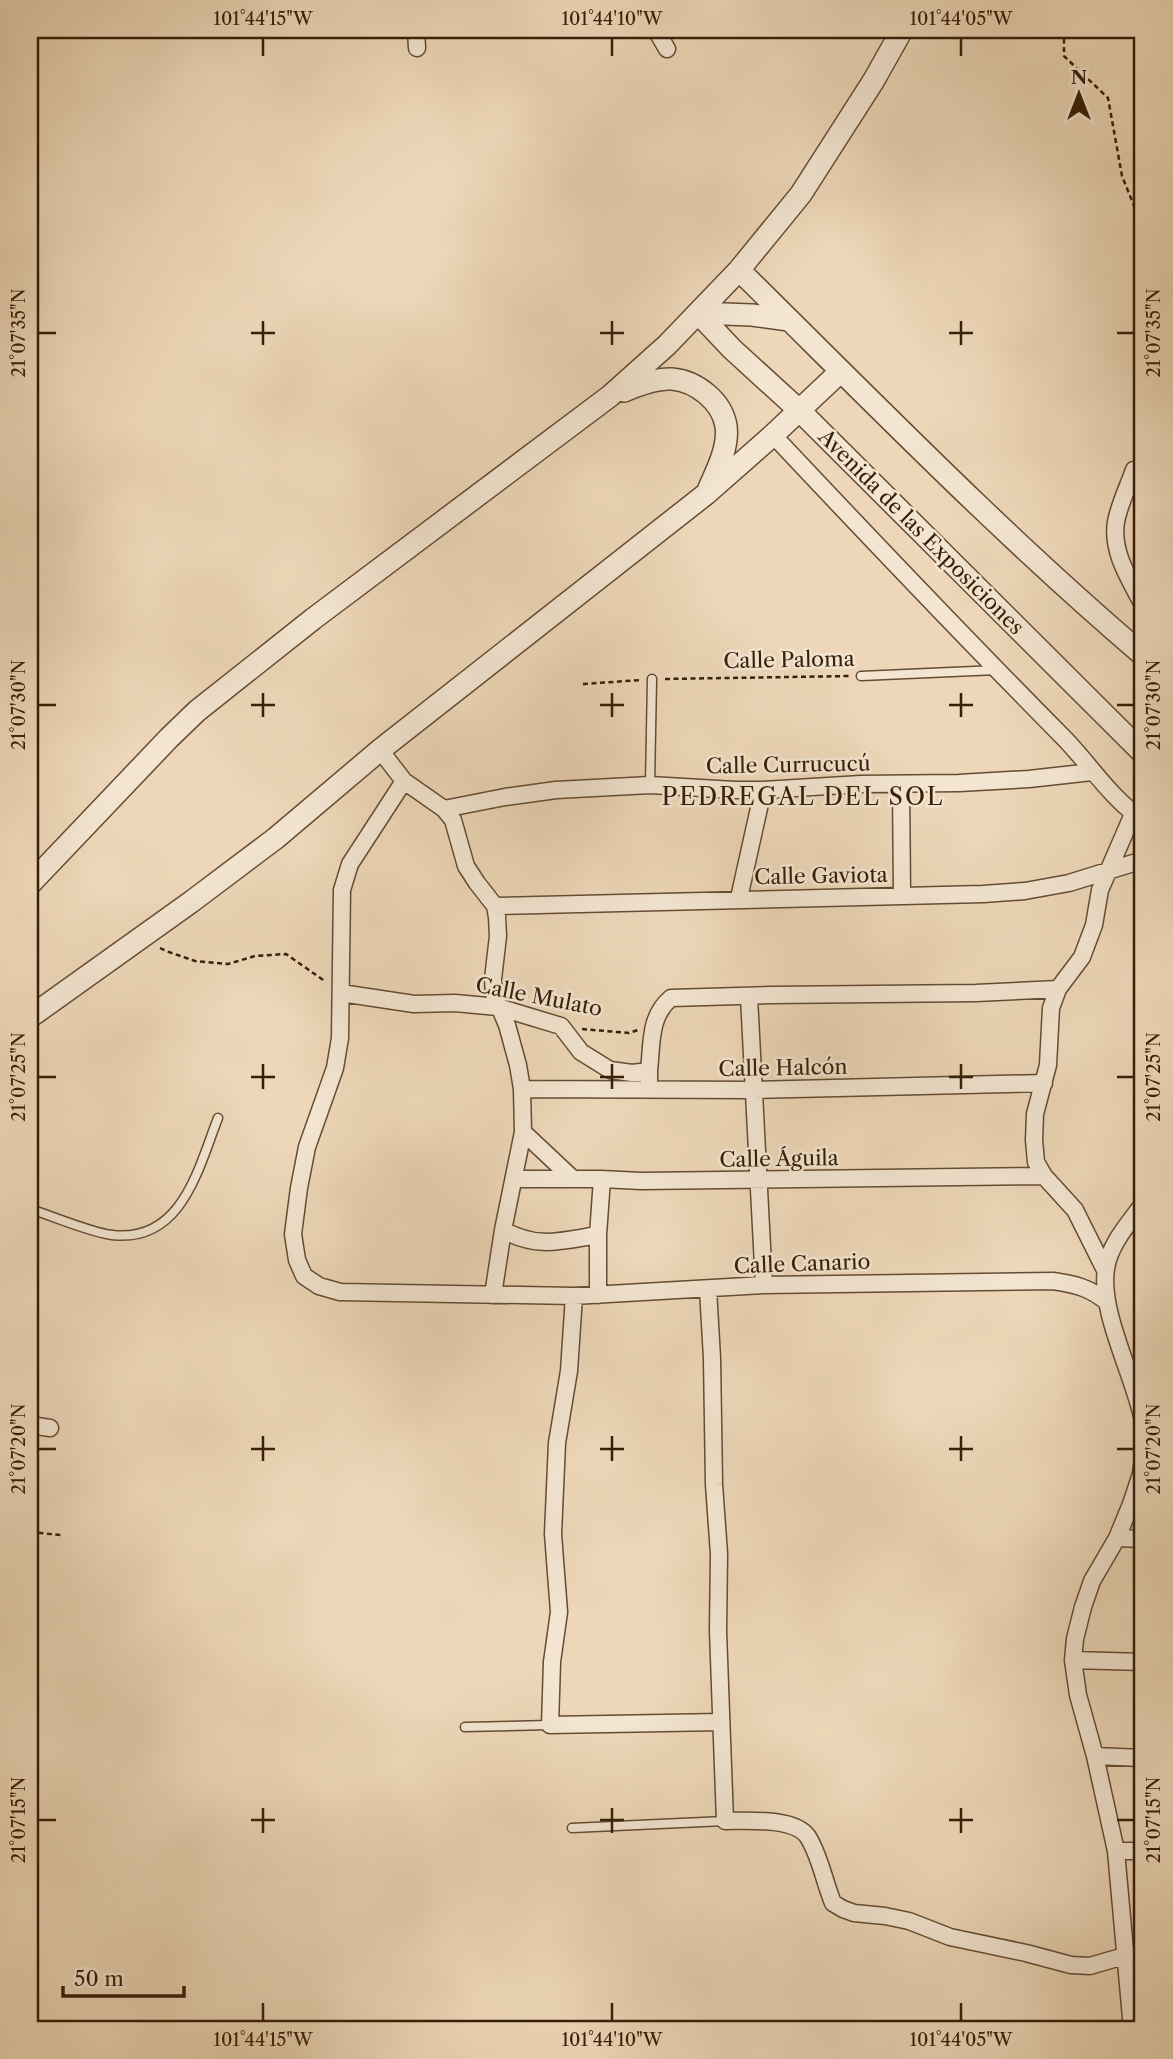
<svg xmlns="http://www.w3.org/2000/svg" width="1173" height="2059" font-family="'Libre Caslon Text',serif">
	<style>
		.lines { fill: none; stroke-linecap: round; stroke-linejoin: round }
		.service-casing { stroke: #644c33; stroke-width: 11 }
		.minor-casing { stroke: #644c33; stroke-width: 19 }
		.tertiary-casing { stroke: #644c33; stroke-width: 24 }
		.path { stroke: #361e07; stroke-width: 2.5; stroke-dasharray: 5 3.5; stroke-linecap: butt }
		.service { stroke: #f3e5d1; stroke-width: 8 }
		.minor { stroke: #f3e5d1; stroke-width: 16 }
		.tertiary { stroke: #f3e5d1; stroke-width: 21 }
		.ticks { fill: none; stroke: #361e07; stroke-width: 2.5 }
		.labels { text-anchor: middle; stroke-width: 5; stroke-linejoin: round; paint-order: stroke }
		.street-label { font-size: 21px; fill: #361e07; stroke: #f3e5d1 }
		.quarter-label { font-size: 24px; letter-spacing: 2px; fill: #361e07; stroke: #f3e5d1 }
		.neatline { fill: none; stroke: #361e07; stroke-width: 2.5 }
		.ticks-label { font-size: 18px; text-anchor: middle; fill: #361e07 }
	</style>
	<rect width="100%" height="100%" fill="#edd7b8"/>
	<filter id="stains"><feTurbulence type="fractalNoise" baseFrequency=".00286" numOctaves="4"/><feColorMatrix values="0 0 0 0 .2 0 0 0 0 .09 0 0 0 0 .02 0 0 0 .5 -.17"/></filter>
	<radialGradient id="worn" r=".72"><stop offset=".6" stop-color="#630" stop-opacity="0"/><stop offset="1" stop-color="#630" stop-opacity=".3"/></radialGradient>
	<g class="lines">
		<defs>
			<path id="service" d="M861,676L997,670
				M650,785L652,679
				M30,1209C53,1216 89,1232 112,1235C182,1243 198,1169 218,1118
				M465,1727L550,1725
				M572,1828L725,1821"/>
			<path id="minor" d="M416,30L417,48
				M656,30L667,49
				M773,435C868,536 964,637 1062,736C1089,763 1111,799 1143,820
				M1143,470H1134C1128,487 1119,505 1116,522C1111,552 1130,580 1143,605
				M380,750L404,781L444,809L453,820L466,866L477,883L495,906L497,917L498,936L493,979L494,994L507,1025L518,1065L522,1089L523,1132L503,1230L493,1295
				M404,781L350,864L342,890L340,1038L335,1068L307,1147L299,1188L293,1234L297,1260L304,1276L319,1286L340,1292L574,1296L764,1285L1053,1281C1075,1284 1090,1288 1107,1302
				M901,785L902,895
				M444,809L505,797L556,790L650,785L735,790H763L861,784L959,783L1029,779L1092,772
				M739,898L763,790
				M495,906L983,894L1025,891L1069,883L1143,860
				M341,993L414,1004L455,1003L498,1007L561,1026L581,1052L610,1070L632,1073L649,1071V1082
				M749,997L764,1285
				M649,1071C652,1044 649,1016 671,998L772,995L976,993L1058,989
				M522,1089L753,1090L1044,1083
				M523,1132L573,1179
				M514,1179H602L641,1181L1044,1176
				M1143,1204C1129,1223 1109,1245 1106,1269C1099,1312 1135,1378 1143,1421
				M503,1230C538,1249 560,1241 598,1235
				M1105,1270L1075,1210L1044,1176L1036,1162L1034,1140L1035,1114L1048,1065L1051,1008L1058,989L1082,957L1094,925L1100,890L1133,814
				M708,1289L712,1358L714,1484L719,1554L718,1631L725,1821C746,1821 795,1817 808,1837C820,1856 824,1881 833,1903L843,1909L854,1913L885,1916L909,1921L950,1937L1026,1953L1071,1965L1090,1966L1124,1956L1143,1955
				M598,1295V1235L602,1179
				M574,1296L569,1371L557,1443L553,1534L559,1612L552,1662L550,1725L721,1722
				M30,1425L50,1428
				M1117,1538L1143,1539
				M1073,1660L1143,1662
				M1095,1756L1143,1758
				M1116,1851H1143
				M1132,2029L1116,1851L1095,1756L1078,1695L1073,1660L1075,1639L1083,1607L1092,1581L1117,1538L1131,1504L1141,1474L1143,1458"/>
			<path id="tertiary" d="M739,270C871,400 1001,534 1143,655
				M698,313L732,349L800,411L1143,753
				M698,313L752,315L789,320
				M624,391C638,385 656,378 672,379C696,381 722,401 726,426C729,447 717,470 709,488
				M30,884L169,738L197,711L313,619L610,396L667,345L739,270L801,194L874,80L902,30
				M30,1017L191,902L276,838L380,750L706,494L773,435L841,371"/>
		</defs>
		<!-- service casing -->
		<use href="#service" class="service-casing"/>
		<!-- minor casing -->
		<use href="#minor" class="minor-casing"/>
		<!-- tertiary casing -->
		<use href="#tertiary" class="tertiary-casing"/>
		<!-- path -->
		<path class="path" d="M1064,30V56L1108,98L1122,176L1143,228
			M1135,454L1143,385
			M665,679L851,676
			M583,684L641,680
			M160,948L166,951L195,961L228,964L255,956L286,954L326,982
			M582,1029L629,1033L638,1030
			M30,1532L61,1535"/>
		<!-- service -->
		<use href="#service" class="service"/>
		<!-- minor -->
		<use href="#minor" class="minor"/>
		<!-- tertiary -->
		<use href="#tertiary" class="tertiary"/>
	</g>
	<!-- ticks -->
	<path class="ticks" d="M263,38V56M612,38V56M961,38V56M263,321V345M612,321V345M961,321V345M38,333H56M251,333H275M600,333H624M949,333H973M1117,333H1134M263,693V717M612,693V717M961,693V717M38,705H56M251,705H275M600,705H624M949,705H973M1117,705H1134M263,1064V1089M612,1064V1089M961,1064V1089M38,1077H56M251,1077H275M600,1077H624M949,1077H973M1117,1077H1134M263,1436V1461M612,1436V1461M961,1436V1461M38,1449H56M251,1449H275M600,1449H624M949,1449H973M1117,1449H1134M263,1808V1833M612,1808V1833M961,1808V1833M38,1820H56M251,1820H275M600,1820H624M949,1820H973M1117,1820H1134M263,2003V2021M612,2003V2021M961,2003V2021"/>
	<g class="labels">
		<!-- street labels -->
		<g class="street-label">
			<text transform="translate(921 532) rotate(45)" y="7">Avenida de las Exposiciones</text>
			<text transform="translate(789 660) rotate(-1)" y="7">Calle Paloma</text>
			<text transform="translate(788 765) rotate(-1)" y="7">Calle Currucucú</text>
			<text transform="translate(821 876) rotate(-1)" y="7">Calle Gaviota</text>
			<text transform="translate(539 997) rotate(11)" y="7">Calle Mulato</text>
			<text transform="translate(783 1068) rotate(-1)" y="7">Calle Halcón</text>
			<text transform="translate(779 1159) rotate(-1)" y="7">Calle Águila</text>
			<text transform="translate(802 1264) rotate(-2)" y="7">Calle Canario</text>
		</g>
		<!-- quarter labels -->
		<g class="quarter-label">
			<text x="803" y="805">PEDREGAL DEL SOL</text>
		</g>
	</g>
	<!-- margin -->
	<rect width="1173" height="2059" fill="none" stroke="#edd7b8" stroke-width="77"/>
	<!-- north arrow -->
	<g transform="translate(1079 94)" stroke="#f3e5d1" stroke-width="5" paint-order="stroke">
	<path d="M0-5L12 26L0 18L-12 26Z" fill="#361e07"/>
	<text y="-10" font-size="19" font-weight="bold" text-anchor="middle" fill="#361e07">N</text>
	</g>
	<!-- scale -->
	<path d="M63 1986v10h121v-10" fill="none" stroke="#361e07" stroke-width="3.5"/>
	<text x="74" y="1986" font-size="21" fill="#361e07" stroke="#f3e5d1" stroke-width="5" paint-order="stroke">50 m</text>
	<rect x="38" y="38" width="1096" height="1983" class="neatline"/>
	<g class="ticks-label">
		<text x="263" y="25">101°44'15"W</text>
		<text x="612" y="25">101°44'10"W</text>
		<text x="961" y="25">101°44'05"W</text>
		<text transform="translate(19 333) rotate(-90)" y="6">21°07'35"N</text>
		<text transform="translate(1154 333) rotate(-90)" y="6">21°07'35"N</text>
		<text transform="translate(19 705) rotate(-90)" y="6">21°07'30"N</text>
		<text transform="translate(1154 705) rotate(-90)" y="6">21°07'30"N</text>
		<text transform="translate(19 1077) rotate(-90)" y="6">21°07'25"N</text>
		<text transform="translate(1154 1077) rotate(-90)" y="6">21°07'25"N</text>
		<text transform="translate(19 1449) rotate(-90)" y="6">21°07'20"N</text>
		<text transform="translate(1154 1449) rotate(-90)" y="6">21°07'20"N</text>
		<text transform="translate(19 1820) rotate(-90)" y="6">21°07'15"N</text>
		<text transform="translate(1154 1820) rotate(-90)" y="6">21°07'15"N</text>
		<text x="263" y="2046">101°44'15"W</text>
		<text x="612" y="2046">101°44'10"W</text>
		<text x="961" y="2046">101°44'05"W</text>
	</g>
	<rect width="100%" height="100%" filter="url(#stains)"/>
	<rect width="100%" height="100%" fill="url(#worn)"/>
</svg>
